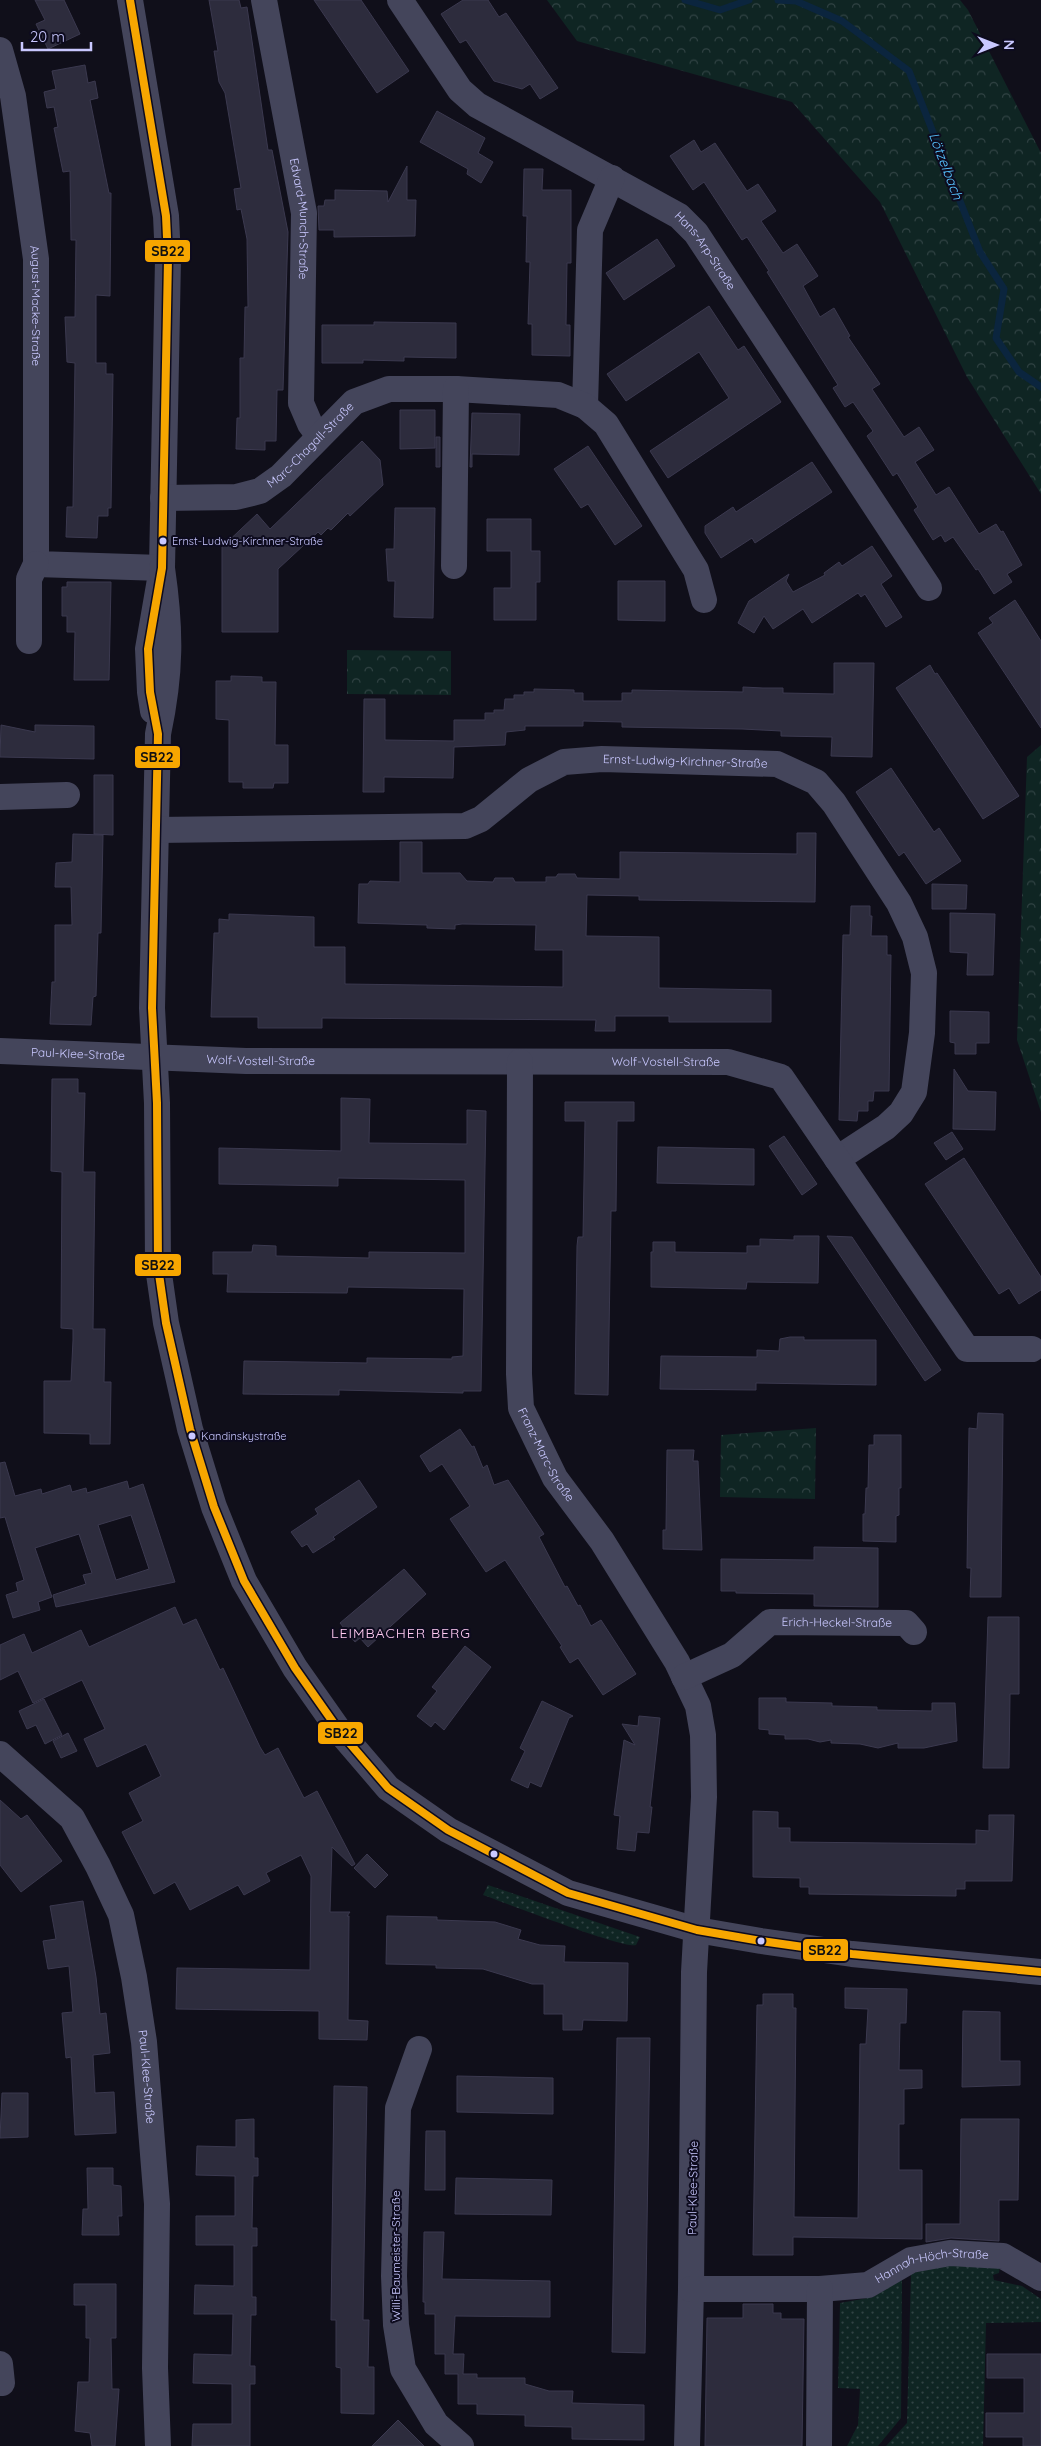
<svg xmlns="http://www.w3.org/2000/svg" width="1041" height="2446" font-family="Quicksand,sans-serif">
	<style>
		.grass { fill: url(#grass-dots) }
		.forest { fill: url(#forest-crowns) }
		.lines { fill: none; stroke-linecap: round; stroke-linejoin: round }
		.stream { stroke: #0b253e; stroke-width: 7 }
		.building { fill: #2d2c3d; stroke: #3b394f; fill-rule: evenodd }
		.minor { stroke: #44455b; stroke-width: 26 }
		.bus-1-casing { stroke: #0d0b1e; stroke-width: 11 }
		.bus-1 { stroke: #f7a600; stroke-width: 8 }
		.bus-dot { fill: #c9c8ff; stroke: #0d0b1e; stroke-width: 2 }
		.labels { text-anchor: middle; stroke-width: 4; stroke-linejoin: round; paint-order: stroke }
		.bus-label { font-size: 11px; fill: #c9c8ff; stroke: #0d0b1e; text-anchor: start }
		.street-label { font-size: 12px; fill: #c9c8ff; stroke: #0d0b1e }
		.water-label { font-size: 14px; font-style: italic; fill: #56c3ff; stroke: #0d0b1e }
		.neighbourhood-label { font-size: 14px; letter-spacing: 1px; fill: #ffcaf2; stroke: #0d0b1e }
		.line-badge { stroke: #0d0b1e; stroke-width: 2 }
		.pale-badge-label { font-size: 14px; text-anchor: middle; font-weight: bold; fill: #111 }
	</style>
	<defs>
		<pattern id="grass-dots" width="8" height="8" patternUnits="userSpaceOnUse" patternTransform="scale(1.25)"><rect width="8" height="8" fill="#0f2523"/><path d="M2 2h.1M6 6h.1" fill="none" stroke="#314344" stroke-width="1.8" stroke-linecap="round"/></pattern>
		<pattern id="forest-crowns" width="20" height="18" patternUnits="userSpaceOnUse" patternTransform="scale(1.25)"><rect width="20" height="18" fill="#0f2523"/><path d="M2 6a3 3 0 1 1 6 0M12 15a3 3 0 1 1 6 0" fill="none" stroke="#314344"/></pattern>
	</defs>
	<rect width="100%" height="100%" fill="#100f1a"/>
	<!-- grass -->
	<path class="grass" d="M488,1885L640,1937L636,1945C626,1950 503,1902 483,1895Z
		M938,2263L1000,2265L999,2273L993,2275L994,2280L1022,2286L1041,2299V2322L986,2323L983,2446H886L907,2423L911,2273Z
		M902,2279L901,2418L878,2446H847L858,2425L860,2389L838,2388L840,2303L873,2297Z"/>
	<!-- forest -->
	<path class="forest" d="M547,0H960L968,10L1041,153V494L967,377L880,202L792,102L577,41Z
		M347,650L451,651V695L347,694Z
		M1041,745V1112L1017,1040L1027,757Z
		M816,1428L815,1499L720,1497L721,1435Z"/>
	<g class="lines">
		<!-- stream -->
		<path class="stream" d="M685,0L720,10L749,0
			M778,0L796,1L842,21L909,71L980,252L1004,289L996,338L1019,372L1041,387"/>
	</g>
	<!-- building -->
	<path class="building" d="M35,0H64L80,34L48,49L36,24L45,20Z
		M209,0H239L241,8L247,7L268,150H272L288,232L283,390H277L276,441H265V450L236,449L237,418H240V358H244L245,307H248L247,239L241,209L237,210L234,189L241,188L225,93L219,82L214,51H218Z
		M314,0H361L409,71L377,93Z
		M463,0H488L499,17L506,13L558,88L540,99L530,84L522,89L494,81L466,40L460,43L441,14Z
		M85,65L88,83L95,81L98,98L90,100L109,193H111L110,296L96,295V363H106V374H113L111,508H108V516H98L97,538L66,537L67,507H73L75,363L67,362L65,317H75L76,240H71L70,171L63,172L54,128L58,127L54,107L47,108L44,92L56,89L52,71Z
		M437,111L485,138L478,153L493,162L481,183L467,174L468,169L420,142Z
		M694,140L701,152L715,143L747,191L758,184L776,211L761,221L783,253L797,244L818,276L803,286L820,317L834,308L850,336L848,337L880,384L872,389L904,437L919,427L934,450L915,462L936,495L949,487L979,534L996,524L1001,532L1003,531L1022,565L1007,574L1012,582L994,594L978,569L976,570L953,537L945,542L941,535L933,540L914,510L918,507L897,473L893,476L867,436L873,431L853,402L845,407L833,388L838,385L767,272L769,271L747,237L742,240L704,182L693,190L670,156Z
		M407,166V200H416L415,236L334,237V230H319L318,206H324L325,200H335V190L387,191L388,202Z
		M524,169H543L542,190H571V263H567L566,325H570V356L532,355V324H528L530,262H526L527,216H523Z
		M657,239L675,266L624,300L606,273Z
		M709,306L738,350L744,346L781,402L668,478L650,451L729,398L699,352L626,401L607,374Z
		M374,322L456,323V358L404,357V361L363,360V363H322V325H374Z
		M400,410H435V448L400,449Z
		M472,413L520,414L519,455L472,454V467H470Z
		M436,437H440V467H436Z
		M362,441L380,460L383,485L350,516L348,513L331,530L328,528L321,535L318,532L278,569V632H222V547L257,514L270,529Z
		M588,446L642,526L615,545L588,504L581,508L554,469Z
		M812,462L832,492L755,543L752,538L721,558L705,533V526L733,507L736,512Z
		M395,508H435L433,618L394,617L395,581H388L386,549H394Z
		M487,519H531V551H540V582H536V620H494V588H511V551H487Z
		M872,546L892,576L881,584L902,617L886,627L865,594L861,597L858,593L812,623L803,609L773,629L764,616L754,633L738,623L749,601L789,574L786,581L793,592L825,575L824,573L839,562L842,566Z
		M618,581H665V621L618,620Z
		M67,582H111L109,680H74L75,632H67V616H62V587H67Z
		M1015,600L1041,641V728L978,633L993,623L989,618Z
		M834,663H874L872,757L831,756L832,737L781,736V731L742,729L622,727V722L583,721V726H525V730L506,732L505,745L454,747L453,778L384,777V792H363L364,699H385V740L454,741V720H485V713H494V710H504L505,699H514V695H524V692H534V689L574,690V693H583V701H622V693H632V690L743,692V687L763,688H783V693L834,694Z
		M930,665L935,674L937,673L1019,796L983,819L896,688Z
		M231,676L262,677V682H276L275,745H288V783H274L273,788H243V782H229V720L216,719V681H231Z
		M1,725L35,732V725L94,726V759L0,757Z
		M891,768L934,832L939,828L961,861L926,884L904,852L899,856L856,792Z
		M94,775H113V835L94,834Z
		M797,833H816L815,902L639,900V896L587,895L586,936L659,937V988L771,990V1022H669V1016H615V1031H595L596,1020L322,1018V1028H258V1017H211L214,933H219V919L229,920V914L314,917V947H345V984L563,987V950H535L536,925L462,924L455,925V929L427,928V925L358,923L359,884H368L370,881L400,882V842H422V873H460L467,881L493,882L495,878H513L515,882H546V877H556L558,874H575L577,878L620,879V852L797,854Z
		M73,834L103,835L101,933H98L96,996L93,997L91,1025L50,1024L52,982H55V925H72L71,887H55L56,863L72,862Z
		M932,884L967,885L966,909H932Z
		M851,906H870V916H872L871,936H887V955H891L889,1091H874L873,1101H868V1111H858L857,1121L839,1120L843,935H850Z
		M950,913L995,914L993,975H967L968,953L950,952Z
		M950,1011L989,1012V1043H976V1054H955V1043L950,1042Z
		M954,1069L968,1091L996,1092L995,1130L953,1129Z
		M52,1079H78V1093H85L83,1172H95L93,1329H105L104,1382H111L110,1444H90V1434L44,1433V1381H71L73,1340V1329L61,1328L62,1172L51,1171Z
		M341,1098L370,1099L369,1143L467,1144V1110L486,1111L481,1391H463V1393L339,1390V1395L243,1394L244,1361L367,1363V1358L452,1359V1357L463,1356L464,1289L348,1287L347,1293L227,1292L228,1274H213V1252H252L253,1245L276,1246V1256L369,1258V1252L465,1253V1180L338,1178V1186L219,1184V1148L341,1151Z
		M565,1102H634V1121H617L616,1211H611L608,1395L575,1394L577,1246L578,1237H583L585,1121H565Z
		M952,1132L963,1149L946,1160L934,1143Z
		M784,1136L817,1184L802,1195L769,1146Z
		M658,1147L754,1149V1185L657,1183Z
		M964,1158L1041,1277V1290L1019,1304L1009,1288L999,1294L925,1184Z
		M794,1236H819L818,1283L747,1282L746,1289L651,1287V1252H653V1242H675V1252L747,1253V1246H760V1239L794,1240Z
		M827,1236L852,1237L941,1370L925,1381Z
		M790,1337H804V1340H876V1385L756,1383V1390L660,1389L661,1356L757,1357V1350L779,1351L780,1339Z
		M978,1413L1003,1414L1001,1597H970L971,1568H967L969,1428L977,1429Z
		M460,1429L472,1447L474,1446L483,1468L487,1465L494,1485L508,1480L544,1534L539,1537L565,1587L567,1586L578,1606L580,1605L591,1626L601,1620L636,1674L603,1695L578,1658L570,1663L560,1647L562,1646L505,1560L486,1572L450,1519L470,1506L442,1464L430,1472L420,1456Z
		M874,1435H901V1488H899V1515L896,1516V1542L863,1541V1514H865L866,1488H868L869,1445H874Z
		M667,1450H694L693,1461H698L702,1550L663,1549V1530H666Z
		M5,1462L15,1496L41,1489L42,1494L70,1485L72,1492L86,1488L87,1493L127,1481L129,1489L143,1484L175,1582L56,1607L53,1595L86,1584L83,1575L92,1573L79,1534L35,1548L52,1597L38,1602L40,1610L13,1618L6,1595L18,1591L16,1583L24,1580L5,1517L0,1518V1463ZM131,1515L149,1569L116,1580L98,1525Z
		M359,1480L377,1507L333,1537L335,1539L313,1553L307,1544L302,1547L291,1532L318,1514L315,1509Z
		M814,1547L878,1548V1607L814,1606V1594L736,1593V1591H721V1559L814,1560Z
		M404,1569L426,1594L368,1647L360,1638L355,1642L340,1623Z
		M175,1607L183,1625L196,1619L220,1670L223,1668L260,1747L265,1755L278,1748L304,1798L317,1791L355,1864L352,1866L332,1847L330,1912H350L347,1916H349L348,2020L368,2021L367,2040L319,2039V2011L176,2009L177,1968L310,1970L311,1876L301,1855L266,1873L270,1881L244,1895L238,1885L190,1910L175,1882L154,1894L122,1832L143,1821L129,1793L161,1776L146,1744L97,1767L84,1739L105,1729L82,1680L33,1703L18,1671L0,1680V1645L24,1634L32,1653L81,1630L89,1647Z
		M988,1617H1019V1694H1010L1009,1768H983Z
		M465,1646L491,1667L444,1730L435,1722L431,1727L417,1716L437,1691L432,1687Z
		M759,1698H786V1702L832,1703V1706L877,1707V1710L932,1711V1703H955L957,1741L924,1748H898V1743L878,1748L860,1744L831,1743V1740L820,1742L808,1739H785V1735L769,1734V1730L759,1729Z
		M44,1699L62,1735L45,1744L36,1725L27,1729L19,1711Z
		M542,1701L573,1716L569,1718L541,1787L530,1782L528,1788L511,1780L525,1751L520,1748Z
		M639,1716L660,1718L650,1807H652L649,1833L637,1832L635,1851L617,1849L620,1816L614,1815L624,1740L635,1745L622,1724L638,1726Z
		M68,1733L77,1751L61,1758L53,1741Z
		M0,1800L21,1819L27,1815L62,1861L21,1892L0,1865Z
		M753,1811L778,1812V1828H790V1842L976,1844V1830L989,1831V1815H1014L1012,1881H965V1889H956V1896L809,1894V1887H800V1878L753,1877Z
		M367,1854L388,1875L375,1888L354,1868Z
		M83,1901L96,1977L100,2014L106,2013L110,2053L93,2055L95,2093L114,2092L116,2133L75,2135L71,2057L66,2058L62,2013L73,2012L69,1966L48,1969L43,1941L56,1939L50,1906Z
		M387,1916L437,1917V1920L495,1922L521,1930L518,1939L540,1945L565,1946L564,1962L628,1963L627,2021L583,2020L582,2030H563V2014H544V1984H532L483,1969L436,1968V1965L386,1964Z
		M845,1988L907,1989L906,2023H900L899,2070H922V2088L904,2089V2124H899V2170H922V2239L793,2237V2255H753L757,2005H763V1994H793V2008H796L794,2217L858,2218L860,2044H866L868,2009L845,2008Z
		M963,2011L1000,2012V2061H1020V2085L962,2087Z
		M617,2038H650L645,2353L612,2352Z
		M457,2076L553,2078V2114L457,2112Z
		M334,2086L367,2087L363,2320H369L368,2367H374V2414L341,2413V2368L336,2367V2320H331Z
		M2,2093H28V2137L0,2138Z
		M254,2119V2158H258V2176H253L252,2228H257V2246H252V2297H256V2315H251L250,2366H255V2384H250V2446H192L193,2424H232V2384L193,2383L194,2354L232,2355L233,2314H194L195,2285L234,2286V2245H196V2216H235V2176L196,2175L197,2146L236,2147V2120Z
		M961,2119H1019L1018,2200H999V2241L951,2238L926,2242V2224H960Z
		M426,2131H445V2190H425Z
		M87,2168H113V2185L121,2186L122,2216H118L119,2235H82L83,2209H88Z
		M456,2178L552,2180L551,2215L455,2214Z
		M424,2232H444L442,2279L550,2281V2317L455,2316L453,2354H464L463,2374H477V2378H525V2384L549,2391H573L572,2403L644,2405V2440L572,2439V2427L525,2426V2415L477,2414V2404H458V2374H445V2354H435V2314H425V2302H423Z
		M74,2284H116V2338H111L112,2389H119L115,2446H92L90,2433L75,2431L78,2382H89L90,2338H86V2305H74Z
		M743,2304H773V2313H781V2319H804L802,2446H705L707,2318H743Z
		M987,2354H1041V2446H1023V2437H986V2413H1024V2378H987Z
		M398,2420L424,2446H372Z"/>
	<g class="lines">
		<!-- minor -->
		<g class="minor">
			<path d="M130,0L166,216L168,259L162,568L148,649L150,692L153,711"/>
			<path id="s1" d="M264,0L304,213L301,403L310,424L319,436"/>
			<path id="s2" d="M400,0L460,90L477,105L679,216L696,233L929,588"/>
			<path id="s3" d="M0,50L13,96L36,259V564L162,568"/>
			<path d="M585,406L590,230L612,178"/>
			<path id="s4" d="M163,498L236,497L260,491L281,476L354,402L389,389H456L558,395L585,406L606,424L696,570L704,600"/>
			<path d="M454,566L456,389"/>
			<path d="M162,568C171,630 171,673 158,734L152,1008L157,1103L158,1267L166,1323L190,1429L214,1507L244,1581L295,1668L340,1732L388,1788L448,1830L568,1893L697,1930L761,1941L852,1954L1041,1972"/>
			<path d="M29,641V579L36,564"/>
			<path d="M0,797L67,795"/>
			<path id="s5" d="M156,830L465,826L481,819L529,780L564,762L602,759L777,764L816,782L834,803L899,903L915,937L924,973L922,1033L914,1092L901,1113L886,1127L837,1159"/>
			<path id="s6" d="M0,1051L246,1061L728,1062L781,1077L967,1349H1032"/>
			<path id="s7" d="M520,1062L519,1374L521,1408L555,1478L602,1541L677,1662L698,1706L703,1735L704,1797L694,1972L691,2289L687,2446"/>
			<path id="s8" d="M684,1677L732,1655L770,1622L906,1623L914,1632"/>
			<path id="s9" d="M0,1754L72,1818L98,1866L121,1915L134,1977L144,2042L157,2204L155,2368L158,2446"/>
			<path d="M419,2049L398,2108L394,2276L396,2325L403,2369L436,2424L461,2446"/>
			<path id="s10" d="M691,2289H820L868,2285L911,2260L950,2253L1003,2256L1041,2278"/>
			<path d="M0,2364L2,2383"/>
			<path d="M819,2446L820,2289"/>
		</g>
		<defs>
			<path id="bus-1" d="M130,0L166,216L168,259L162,568L148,649L150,692L158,734L152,1008L157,1103L158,1267L166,1323L190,1429L214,1507L244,1581L295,1668L340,1732L388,1788L448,1830L568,1893L697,1930L761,1941L852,1954L1041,1972"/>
		</defs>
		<!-- bus-1 casing -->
		<use href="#bus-1" class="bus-1-casing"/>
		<!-- bus-1 -->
		<use href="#bus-1" class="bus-1"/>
	</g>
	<!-- markers -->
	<g class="bus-dot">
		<circle cx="163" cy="541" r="4.5"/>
		<circle cx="192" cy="1436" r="4.5"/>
		<circle cx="494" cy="1854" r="4.5"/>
		<circle cx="761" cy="1941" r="4.5"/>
	</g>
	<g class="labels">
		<!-- bus labels -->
		<g class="bus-label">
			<text x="172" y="545">Ernst-Ludwig-Kirchner-Straße</text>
			<text x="201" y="1440">Kandinskystraße</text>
		</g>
		<!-- street labels -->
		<g class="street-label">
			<text dy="4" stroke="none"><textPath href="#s1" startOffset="222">Edvard-Munch-Straße</textPath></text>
			<text dy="4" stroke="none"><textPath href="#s2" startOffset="405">Hans-Arp-Straße</textPath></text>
			<text dy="4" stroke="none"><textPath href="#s3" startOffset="259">August-Macke-Straße</textPath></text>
			<text dy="4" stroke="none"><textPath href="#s4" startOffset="166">Marc-Chagall-Straße</textPath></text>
			<text dy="4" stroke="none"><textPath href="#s5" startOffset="549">Ernst-Ludwig-Kirchner-Straße</textPath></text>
			<text dy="4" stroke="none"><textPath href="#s6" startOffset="78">Paul-Klee-Straße</textPath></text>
			<text dy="4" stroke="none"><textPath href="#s6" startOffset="261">Wolf-Vostell-Straße</textPath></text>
			<text dy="4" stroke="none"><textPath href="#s6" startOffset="666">Wolf-Vostell-Straße</textPath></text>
			<text dy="4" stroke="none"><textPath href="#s7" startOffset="399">Franz-Marc-Straße</textPath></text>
			<text dy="4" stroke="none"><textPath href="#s8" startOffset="170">Erich-Heckel-Straße</textPath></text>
			<text dy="4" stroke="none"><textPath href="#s9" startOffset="369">Paul-Klee-Straße</textPath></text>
			<text transform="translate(693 2188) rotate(-89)" y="4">Paul-Klee-Straße</text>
			<text transform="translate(396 2256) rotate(-90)" y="4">Willi-Baumeister-Straße</text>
			<text dy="4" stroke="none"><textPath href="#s10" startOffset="246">Hannah-Höch-Straße</textPath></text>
		</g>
		<!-- water labels -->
		<g class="water-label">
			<text transform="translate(946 166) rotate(69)" y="5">Lötzelbach</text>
		</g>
		<!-- neighbourhood labels -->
		<g class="neighbourhood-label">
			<text x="401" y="1638">LEIMBACHER BERG</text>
		</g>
	</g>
	<g class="line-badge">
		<rect x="144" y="239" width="47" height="24" rx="5" fill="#f7a600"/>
		<rect x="134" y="745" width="47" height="24" rx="5" fill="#f7a600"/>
		<rect x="134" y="1253" width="48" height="24" rx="5" fill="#f7a600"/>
		<rect x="317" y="1721" width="47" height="24" rx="5" fill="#f7a600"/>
		<rect x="802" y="1938" width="47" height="24" rx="5" fill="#f7a600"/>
	</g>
	<g class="pale-badge-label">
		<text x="168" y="256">SB22</text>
		<text x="157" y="762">SB22</text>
		<text x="158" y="1270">SB22</text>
		<text x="341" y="1738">SB22</text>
		<text x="825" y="1955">SB22</text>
	</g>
	<!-- north arrow -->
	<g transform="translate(996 45) rotate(90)" stroke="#0d0b1e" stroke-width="4" paint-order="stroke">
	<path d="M0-4L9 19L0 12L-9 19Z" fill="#c9c8ff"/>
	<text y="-8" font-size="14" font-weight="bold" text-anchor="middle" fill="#c9c8ff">N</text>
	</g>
	<!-- scale -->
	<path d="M22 42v8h69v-8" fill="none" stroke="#c9c8ff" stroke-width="2.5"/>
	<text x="30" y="42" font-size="15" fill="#c9c8ff" stroke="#0d0b1e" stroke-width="4" paint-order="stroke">20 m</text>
</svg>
